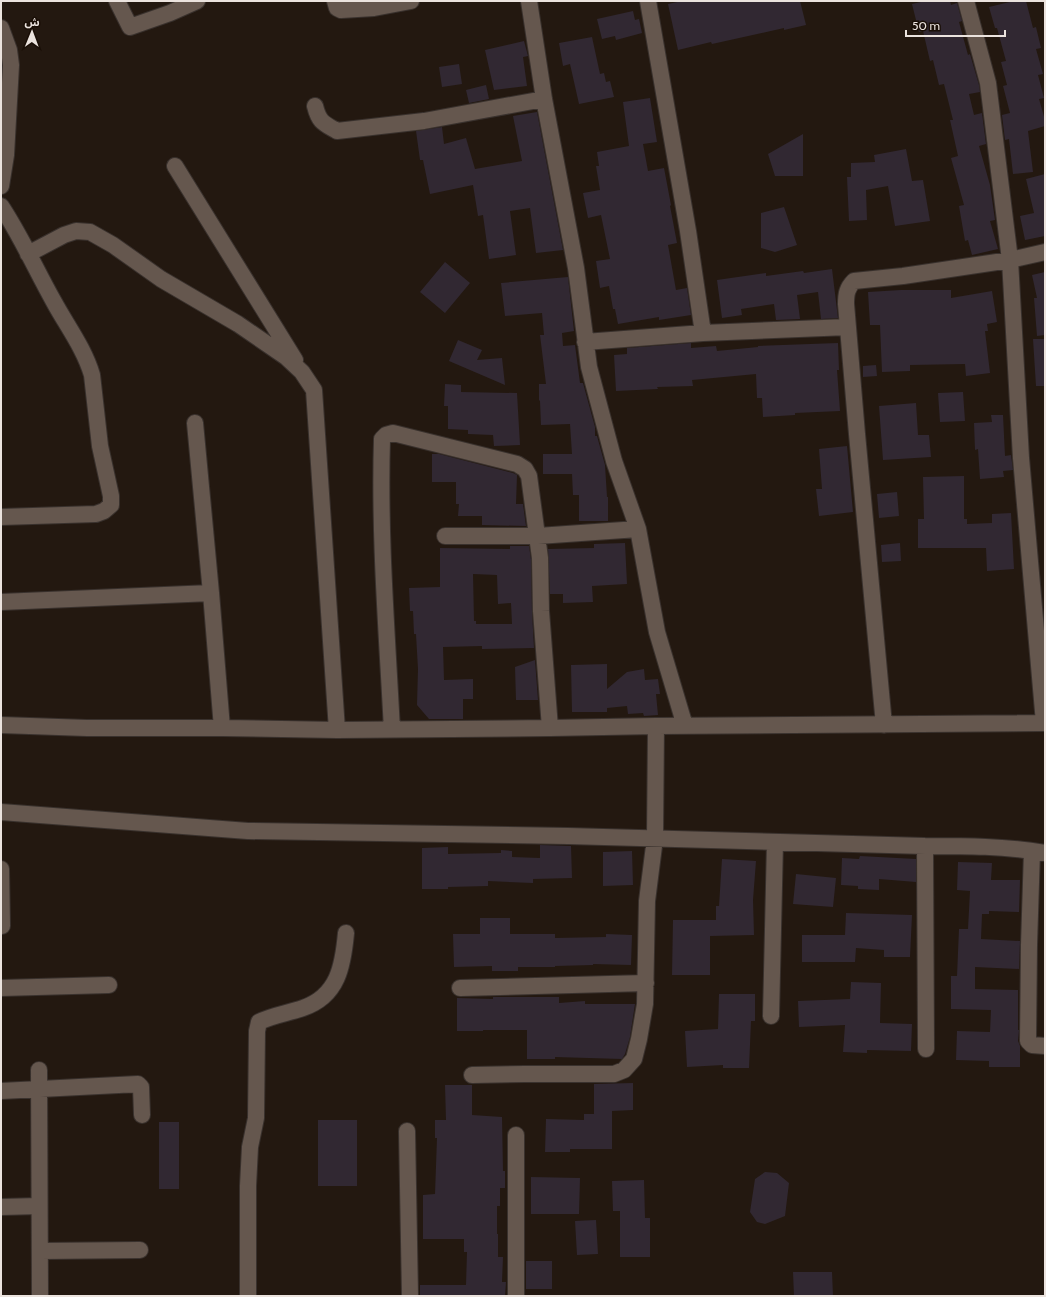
<svg xmlns="http://www.w3.org/2000/svg" width="1046" height="1297" font-family="Cabin,'Noto Sans Arabic',sans-serif">
	<style>
		.building { fill: #312832; fill-rule: evenodd }
		.lines { fill: none; stroke-linecap: round; stroke-linejoin: round }
		.minor-casing { stroke: #39312d; stroke-width: 18 }
		.minor { stroke: #65574e; stroke-width: 16 }
	</style>
	<rect width="100%" height="100%" fill="#231810"/>
	<!-- building -->
	<path class="building" d="M682,1H800L806,25L784,30V28L712,44L711,42L678,50L668,4Z
		M925,1H950L951,5L957,3L962,21L959,22L968,55L970,54L979,85L980,92L969,94L974,115L982,113L986,144L979,146L990,185L995,220L990,221L998,249L972,255L968,240L965,241L959,206L964,205L951,158L958,156L950,120H953L944,84L939,85L933,60L930,61L923,31L919,32L912,4Z
		M1014,1H1026L1033,28L1036,27L1041,48L1036,49L1043,74L1038,75L1044,98L1039,99L1045,120V126L1028,131L1033,172L1013,174L1009,139L1005,140L1002,115L1010,113L1003,86L1007,85L1001,62L1006,61L997,28H995L989,7Z
		M633,11L635,20L639,19L642,33L616,40L615,36L602,39L597,19Z
		M592,37L600,74L604,73L606,82L610,81L614,97L579,104L570,64L563,66L559,43Z
		M524,41L528,56L523,57L527,86L494,90L485,50Z
		M459,64L462,84L442,87L439,67Z
		M486,85L489,99L469,103L466,90Z
		M650,98L657,142L643,144L648,171L664,168L671,205L670,206L677,243L668,245L676,290L687,288L691,315L659,320V317L618,324L615,309H613L609,286L600,288L596,261L610,259L601,215L588,218L583,193L600,190L596,166H599L597,152L629,146L623,102Z
		M537,112L563,250L536,253L530,208L510,211L516,255L489,259L483,215L478,216L473,185L430,194L423,160H420L416,131L442,127L444,144L466,138L475,169L522,161L513,116Z
		M803,134V176H775L768,154Z
		M906,149L912,181L923,180L930,221L895,226L888,186L866,190L867,220L849,221L847,177H851V163L875,162L874,155Z
		M1045,174V236L1025,240L1020,216L1034,213L1026,179Z
		M784,207L797,245L775,252L761,248V213Z
		M445,262L470,283L445,313L420,292Z
		M832,269L838,318L821,319L818,292L797,295L800,319L776,320L774,304L741,309L742,315L722,318L717,280L766,273V276L803,271L804,273Z
		M1045,272V335L1037,336L1034,298H1037L1032,275Z
		M568,277L574,331L562,333L563,346L575,345L580,383H583L595,427V436H597L605,465L607,497H608V521H579V495H573L572,474H543V454H572L570,424L541,425L540,401L539,400V384H546L540,335H544L542,313L505,316L501,283Z
		M901,290H951V298L992,291L997,322L987,324L988,331H985L990,373L966,376L965,364L910,365V371L882,372L880,325H870L868,292Z
		M1033,339H1045V386H1036Z
		M458,340L482,350L477,360L502,358L505,385L449,361Z
		M691,343V348L716,346L717,351L758,347V346L838,343L839,370H837L840,411L795,413V415L763,417L762,398H757L756,374L692,380L693,386L657,387L658,389L616,391L614,355L627,354V348Z
		M876,365L877,376L863,377V366Z
		M445,384L461,385V392L517,393L520,445L494,446L493,435L468,434V430L448,429V406H444Z
		M963,392L965,421L940,422L938,393Z
		M916,403L918,435H929L931,457L883,460L879,406Z
		M991,415H1003L1005,456L1011,455L1013,470L1003,471L1004,477L980,479L978,449L975,450L974,423L992,422Z
		M847,446L853,512L819,516L816,489H822L819,449Z
		M432,454H439L513,473L517,475L516,504H523L526,526L482,525V516H458L459,504H456V482H432Z
		M964,476V519H967V524L992,523V514L1011,513L1014,569L987,571L986,548H918V519H924L923,477Z
		M897,492L899,516L879,518L877,494Z
		M625,543L627,584L592,586L593,602L563,603V594H550L548,549L594,548V544Z
		M900,543L901,561L882,562L881,545Z
		M510,546H529L531,559L532,611L534,648L482,649V646L443,647L444,680L473,679V699H463V719H429L417,705L418,669L416,634H414L413,611H410L409,588L440,587V548L510,549ZM473,574L497,575L498,604L511,603L512,624H476V621H474Z
		M535,660L538,700H516L515,667Z
		M607,664V689L627,672L644,669L645,680L658,679L660,694H656L658,715L644,716L643,713L628,714L627,706L607,708V712H572L571,665Z
		M540,845L571,846L572,878L533,879V883L488,881V886L448,887V889H422V848L448,847V854L501,853V850L512,851V857L540,858Z
		M632,851L633,885L603,886V852Z
		M860,856L916,859V882L879,879V890L858,889V886L841,885L842,858L859,859Z
		M722,859L756,861L753,900L754,935L710,936V975H672L673,920H716V906H719Z
		M958,862L992,863L991,880H1020L1019,912L989,911V914H982L981,939L1020,941L1019,969L975,967V989L1018,990V1030H1019L1018,1041L1020,1046V1067H989V1061L956,1060L957,1031L990,1032L991,1010L951,1009V976H957L959,929H968L970,891L957,890Z
		M796,874L836,878L833,907L793,904Z
		M846,913L912,915L910,957H884V950L856,948L855,962H802V935H845Z
		M480,918H510V934H555V938L606,937V934L632,935L631,965L593,964V965L555,966V967H518V971H492V966L454,967L453,934H480Z
		M851,982L881,983L880,1023L912,1024L911,1051L867,1050V1053L843,1052L845,1025L799,1027L798,1001L850,999Z
		M719,994H755V1021H751L749,1068H723V1065L687,1067L685,1031L718,1029Z
		M493,997H559V1003L585,1001V1004H635L630,1037L625,1054L622,1059L555,1057V1059H527V1030H483V1031H457V998L493,999Z
		M633,1083V1110L612,1111V1149H570V1152H545L546,1119L584,1120V1114H594V1084Z
		M445,1085H472V1115L502,1117L503,1171H505V1188H500V1206H497V1234H498V1257H503L502,1282H506L505,1296H420V1285H466L467,1252H464V1239H423V1195L435,1194L437,1138H435V1120H446Z
		M318,1120H357V1186H318Z
		M159,1122H179V1189H159Z
		M765,1172L777,1173L789,1183L785,1216L765,1224L757,1222L750,1212L755,1179Z
		M531,1177L580,1178L579,1214H531Z
		M644,1180L645,1218H650V1257H620V1211H613L612,1181Z
		M596,1220L598,1254L577,1255L575,1221Z
		M526,1261H552V1289H526Z
		M793,1272H832L833,1296H794Z"/>
	<g class="lines">
		<defs>
			<path id="minor" d="M117,1L130,27L170,13L197,1
				M335,1L337,8L341,10L374,8L411,1
				M529,1L544,99L576,268L589,367L614,461L638,529L657,632L685,726
				M648,1L688,231L703,333
				M966,1L988,83L1010,260L1021,458L1044,723
				M1,28L9,50L11,65L6,155L1,186
				M315,106C319,122 323,123 337,131L424,121L544,99
				M175,166L295,360
				M1,206C21,236 36,270 54,302C67,326 84,348 92,375L100,446L111,496V505L104,511L96,514L1,517
				M28,254L64,235L76,231L90,232L113,245L161,279L238,324L286,357L302,372L314,390L337,730
				M585,342L703,333L848,327
				M195,423L211,593
				M445,536H538L638,529
				M1,602L211,593L222,728
				M1,725L87,728H222L337,730L550,728L656,726L1045,723
				M884,725L857,434L846,304C846,294 847,288 854,281L903,276L1010,260L1045,252
				M392,730C387,633 379,536 382,439L386,435L393,433L517,464L525,469L529,476L540,558L541,611L550,728
				M1,812L248,831L568,836L925,846C966,846 1005,846 1045,853
				M925,846L926,1049
				M1032,851L1029,945L1028,1041L1032,1045L1045,1046
				M1,869L2,926
				M1,988L109,985
				M460,988L646,983
				M771,1016L775,842
				M39,1070L40,1296
				M472,1075L525,1074H614L624,1070L634,1059L639,1039L645,1004L647,901L655,838L656,726
				M1,1091L138,1084L141,1087L142,1115
				M407,1131L410,1296
				M1,1207L39,1206
				M40,1251L140,1250
				M248,1296V1186L250,1147L256,1118L257,1031L259,1022C273,1015 289,1013 303,1008C338,996 343,966 346,933
				M516,1296V1135"/>
		</defs>
		<!-- minor casing -->
		<use href="#minor" class="minor-casing"/>
		<!-- minor -->
		<use href="#minor" class="minor"/>
	</g>
	<!-- border -->
	<rect width="1046" height="1297" fill="none" stroke="#ebe3de" stroke-width="4"/>
	<!-- north arrow -->
	<g transform="translate(32 32) rotate(1)" stroke="#1a0f07" stroke-width="3" paint-order="stroke">
	<path d="M0-3L7 15L0 10L-7 15Z" fill="#ebe3de"/>
	<text y="-6" font-size="11" font-weight="bold" text-anchor="middle" fill="#ebe3de">ش</text>
	</g>
	<!-- scale -->
	<path d="M906 30v6h99v-6" fill="none" stroke="#ebe3de" stroke-width="2"/>
	<text x="912" y="30" font-size="12" fill="#ebe3de" stroke="#1a0f07" stroke-width="3" paint-order="stroke">50 m</text>
</svg>
